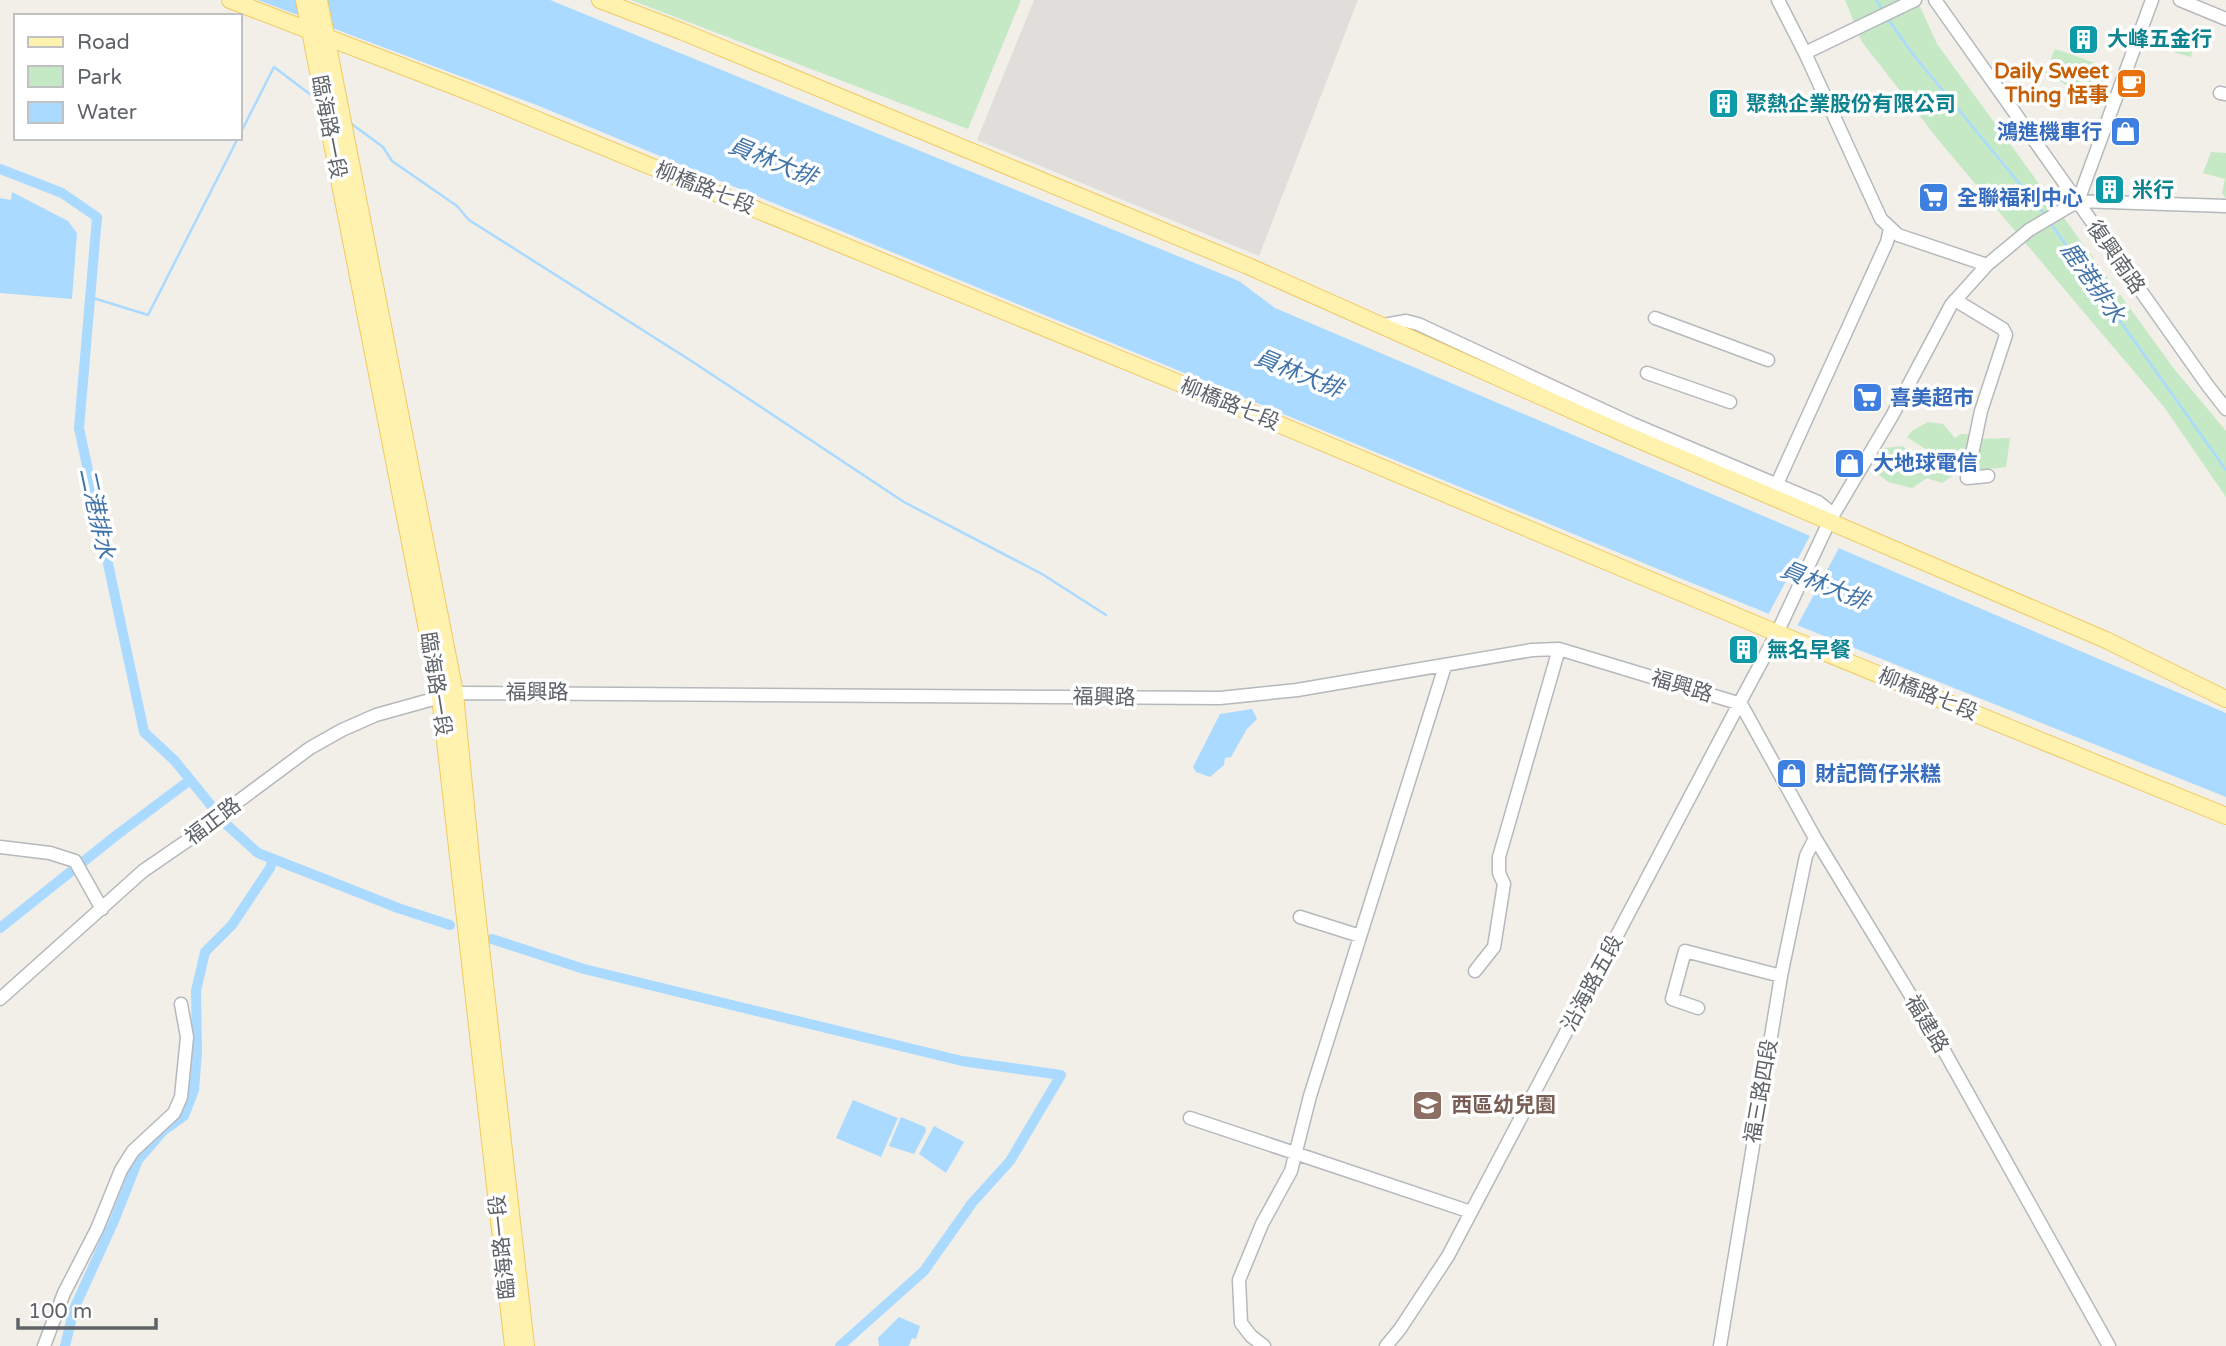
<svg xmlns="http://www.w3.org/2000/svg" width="2226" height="1346" font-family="'Varela Round','Noto Sans TC',sans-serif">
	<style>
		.industrial { fill: #e0deda }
		.green { fill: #c5e8c5 }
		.water { fill: #aadaff }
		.pier { fill: #f1efe8 }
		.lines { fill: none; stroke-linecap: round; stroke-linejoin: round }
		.stream { stroke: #aadaff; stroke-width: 2.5 }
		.canal { stroke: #aadaff; stroke-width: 10 }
		.minor-casing { stroke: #b5b8bc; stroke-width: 15 }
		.major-casing { stroke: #f2c960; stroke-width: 18 }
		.minor { stroke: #fff; stroke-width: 12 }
		.major { stroke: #fff2af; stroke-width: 16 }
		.labels { text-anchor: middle; stroke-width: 7; stroke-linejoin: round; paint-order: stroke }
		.culture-label { font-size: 21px; font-weight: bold; fill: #0d838f; stroke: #fff; text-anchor: start }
		.food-label { font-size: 21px; font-weight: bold; fill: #c56008; stroke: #fff; text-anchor: end }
		.street-label { font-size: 21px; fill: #5f6368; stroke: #fff }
		.shop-label { font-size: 21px; font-weight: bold; fill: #366cbe; stroke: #fff; text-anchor: start }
		.education-label { font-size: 21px; font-weight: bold; fill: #785e54; stroke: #fff; text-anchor: start }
		.water-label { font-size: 23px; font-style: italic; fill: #4174aa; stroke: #fff }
	</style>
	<rect width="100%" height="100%" fill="#f1efe8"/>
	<!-- industrial -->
	<path class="industrial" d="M1034,0H1358L1259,256L977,140Z"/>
	<!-- green -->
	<path class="green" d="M631,0H1021L968,129Z
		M1845,0H1917L1937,44L2175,370L2226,431V497L2164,407L1940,142L1862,42Z
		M2170,35L2194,41L2191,57L2166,50Z
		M2055,49L2110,68L2097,104L2045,72Z
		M2211,152L2226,153V198L2222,193L2225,179L2203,173Z
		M1928,422L1943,424L1955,438L1961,434H1978L1979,439L2010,438L2006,467L1989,469L1983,480L1961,470L1942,483L1927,478L1912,488L1888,482L1872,469L1884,448L1903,446C1911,455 1917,457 1929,458L1927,450L1907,437L1912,431Z"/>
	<!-- water -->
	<path class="water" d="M258,0H550L1239,281L1275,308L2226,713V797L1687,581L539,106Z
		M12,192L68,221L77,233L72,299L0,293V198L11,200Z
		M1252,709L1257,719L1247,729L1231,757L1225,758L1224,765L1210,777L1196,772L1193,767L1220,714Z
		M853,1100L898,1118L881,1157L836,1138Z
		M901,1117L925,1127L926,1131L914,1154L889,1146Z
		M934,1126L964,1142L946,1173L919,1154Z
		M899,1317L920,1326L916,1339L912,1338L909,1346H879L878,1338Z"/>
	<!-- pier -->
	<path class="pier" d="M1812,532L1841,544L1796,628L1768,615Z"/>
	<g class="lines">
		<!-- stream -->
		<path class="stream" d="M1876,0L1883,10
			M1888,19L1912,53L2046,216
			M349,122L383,147L392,161L457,206L469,220L693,362L904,502L1042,574L1106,615
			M240,134L274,67L315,98
			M2049,221L2226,470
			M90,297L148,315L238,138"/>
		<!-- canal -->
		<path class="canal" d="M0,169L62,193L97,217L79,428L144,732L175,761L227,825L258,853L398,908L450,925
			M0,928L118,834L190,780
			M492,939L584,969L962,1061L1061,1075L1010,1161L972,1203L924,1271L840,1346
			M65,1346L74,1309L114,1221L138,1160L163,1131L184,1116L194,1090L197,1052L196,991L205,952L232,925L270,868L273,859"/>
		<defs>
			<path id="minor" d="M1778,0L1805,53L1881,219L1898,235L1987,265
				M1935,0L2208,386L2226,409
				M2180,0L2226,19
				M1805,53L1915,0
				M2220,93L2226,94
				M2078,201L2152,0
				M1955,300L2003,329L2006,335L1981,411L1967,478L1988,476
				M1655,318L1768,360
				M1384,325L1406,321L1418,324L1633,424L1818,502L1827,509L1829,522
				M1647,373L1730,402
				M1776,486L1887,242L1890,229
				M0,847L50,853L75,861L102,909
				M1300,917L1360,936
				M1475,971L1494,947L1504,884L1499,873V857L1559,649
				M0,999L143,871L207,827L232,806L310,748L342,730L376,715L455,693L1220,698L1297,690L1532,650L1559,649L1741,704L1815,838L1942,1047L2109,1346
				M1698,1008L1672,999L1685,951L1781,976
				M1190,1118L1471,1212
				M44,1346L64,1293L97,1229L121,1170L133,1151L174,1113L181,1097L187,1037L181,1004
				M1264,1346L1251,1336L1241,1323L1239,1280L1262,1224L1291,1171L1310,1096L1445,666
				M1386,1346L1400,1329L1448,1256L1731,719L1777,633L1829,522L1892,416L1951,305L1987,265L2029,230L2078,201L2226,206
				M1720,1346L1781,976L1806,856L1815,838"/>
			<path id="major" d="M230,0L472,93L1252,413L1777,633L2226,816
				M304,0L440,696L513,1346
				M319,0L455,693L472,868L526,1346
				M600,0L681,31L1248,266L1625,434L2106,640L2226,699"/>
		</defs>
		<!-- minor casing -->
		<use href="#minor" class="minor-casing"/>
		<!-- major casing -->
		<use href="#major" class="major-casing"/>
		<!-- minor -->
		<use href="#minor" class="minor"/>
		<!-- major -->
		<use href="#major" class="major"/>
	</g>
	<!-- icons -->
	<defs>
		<symbol id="building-square" viewBox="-11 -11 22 22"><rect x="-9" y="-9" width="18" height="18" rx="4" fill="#0f9aa8" stroke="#fff"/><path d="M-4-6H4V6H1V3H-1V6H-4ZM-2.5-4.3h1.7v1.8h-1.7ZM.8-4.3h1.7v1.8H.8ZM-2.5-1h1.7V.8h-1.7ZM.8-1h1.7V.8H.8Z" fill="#fff"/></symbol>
		<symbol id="cafe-square" viewBox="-11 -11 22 22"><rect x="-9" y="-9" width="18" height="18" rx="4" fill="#e8710a" stroke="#fff"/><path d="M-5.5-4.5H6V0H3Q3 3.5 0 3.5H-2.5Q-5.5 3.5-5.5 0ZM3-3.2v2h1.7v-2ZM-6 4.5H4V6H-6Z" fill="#fff"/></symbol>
		<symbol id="shop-square" viewBox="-11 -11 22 22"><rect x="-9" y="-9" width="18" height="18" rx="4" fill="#3f7fe0" stroke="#fff"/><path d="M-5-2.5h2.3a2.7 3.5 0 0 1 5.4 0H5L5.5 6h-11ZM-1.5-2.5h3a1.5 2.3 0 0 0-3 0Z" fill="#fff"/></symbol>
		<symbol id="supermarket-square" viewBox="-11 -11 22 22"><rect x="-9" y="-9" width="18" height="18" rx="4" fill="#3f7fe0" stroke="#fff"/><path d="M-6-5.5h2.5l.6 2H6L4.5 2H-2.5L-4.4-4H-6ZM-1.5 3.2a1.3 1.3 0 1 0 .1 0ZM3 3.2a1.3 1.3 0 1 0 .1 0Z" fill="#fff"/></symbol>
		<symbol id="school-square" viewBox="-11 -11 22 22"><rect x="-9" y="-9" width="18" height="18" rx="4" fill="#8d6e63" stroke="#fff"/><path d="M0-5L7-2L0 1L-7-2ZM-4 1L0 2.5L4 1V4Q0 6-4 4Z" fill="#fff"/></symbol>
	</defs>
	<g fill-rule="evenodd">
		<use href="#building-square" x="2066" y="22" width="35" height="35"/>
		<use href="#cafe-square" x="2114" y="66" width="35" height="35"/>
		<use href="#building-square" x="1706" y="86" width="35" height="35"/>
		<use href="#shop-square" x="2108" y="114" width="35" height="35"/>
		<use href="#building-square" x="2092" y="172" width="35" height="35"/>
		<use href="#supermarket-square" x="1916" y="180" width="35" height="35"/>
		<use href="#supermarket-square" x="1850" y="380" width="35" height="35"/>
		<use href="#shop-square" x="1832" y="446" width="35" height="35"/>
		<use href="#building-square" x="1726" y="632" width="35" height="35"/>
		<use href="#shop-square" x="1774" y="756" width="35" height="35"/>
		<use href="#school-square" x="1410" y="1088" width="35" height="35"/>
	</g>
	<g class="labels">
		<!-- culture labels -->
		<g class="culture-label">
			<text x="2107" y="46">大峰五金行</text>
			<text x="1746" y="111">聚熱企業股份有限公司</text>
			<text x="2132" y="197">米行</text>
			<text x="1767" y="657">無名早餐</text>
		</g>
		<!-- food labels -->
		<g class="food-label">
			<text x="2109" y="78">Daily Sweet<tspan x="2109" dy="24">Thing 恬事</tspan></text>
		</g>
		<!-- street labels -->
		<g class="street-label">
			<text transform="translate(329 127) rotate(79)" y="7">臨海路一段</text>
			<text transform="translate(705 188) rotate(22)" y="7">柳橋路七段</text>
			<text transform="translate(2116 257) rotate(55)" y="7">復興南路</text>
			<text transform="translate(1230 404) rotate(22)" y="7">柳橋路七段</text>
			<text transform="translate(436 684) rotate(81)" y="7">臨海路一段</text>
			<text transform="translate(1682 686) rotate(17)" y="7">福興路</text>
			<text x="537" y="699">福興路</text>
			<text transform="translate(1928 694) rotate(22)" y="7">柳橋路七段</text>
			<text transform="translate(1104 697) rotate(1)" y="7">福興路</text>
			<text transform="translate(213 821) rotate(-37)" y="7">福正路</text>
			<text transform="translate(1592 983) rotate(-62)" y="7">沿海路五段</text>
			<text transform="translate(1927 1024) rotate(59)" y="7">福建路</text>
			<text transform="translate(1761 1091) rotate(-80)" y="7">福三路四段</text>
			<text transform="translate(502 1247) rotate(-96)" y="7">臨海路一段</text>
		</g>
		<!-- shop labels -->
		<g class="shop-label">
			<text x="2102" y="139" text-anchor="end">鴻進機車行</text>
			<text x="1957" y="205">全聯福利中心</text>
			<text x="1890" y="405">喜美超市</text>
			<text x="1873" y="470">大地球電信</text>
			<text x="1815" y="781">財記筒仔米糕</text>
		</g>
		<!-- education labels -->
		<g class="education-label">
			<text x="1451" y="1112">西區幼兒園</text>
		</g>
		<!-- water labels -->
		<g class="water-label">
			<text transform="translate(773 161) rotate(22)" y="8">員林大排</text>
			<text transform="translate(2093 282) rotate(55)" y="8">鹿港排水</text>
			<text transform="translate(1299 373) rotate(22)" y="8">員林大排</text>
			<text transform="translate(97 513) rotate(78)" y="8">二港排水</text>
			<text transform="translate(1825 585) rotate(22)" y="8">員林大排</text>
		</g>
	</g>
	<!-- legend -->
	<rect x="14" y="14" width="228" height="126" fill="#ffffff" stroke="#bfc1c3" stroke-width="2"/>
	<rect x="28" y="37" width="35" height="10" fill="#fff2af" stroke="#bfc1c3" stroke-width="2"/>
	<text x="77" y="49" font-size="21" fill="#5f6368">Road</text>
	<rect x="28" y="66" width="35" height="21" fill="#c5e8c5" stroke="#bfc1c3" stroke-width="2"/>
	<text x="77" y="84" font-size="21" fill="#5f6368">Park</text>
	<rect x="28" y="102" width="35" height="21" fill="#aadaff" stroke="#bfc1c3" stroke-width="2"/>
	<text x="77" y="119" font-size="21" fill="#5f6368">Water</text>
	<!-- scale -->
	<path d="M18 1318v10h138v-10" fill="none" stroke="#5f6368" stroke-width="3.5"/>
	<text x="28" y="1318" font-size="21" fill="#5f6368" stroke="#ffffff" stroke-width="5" paint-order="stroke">100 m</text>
</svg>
